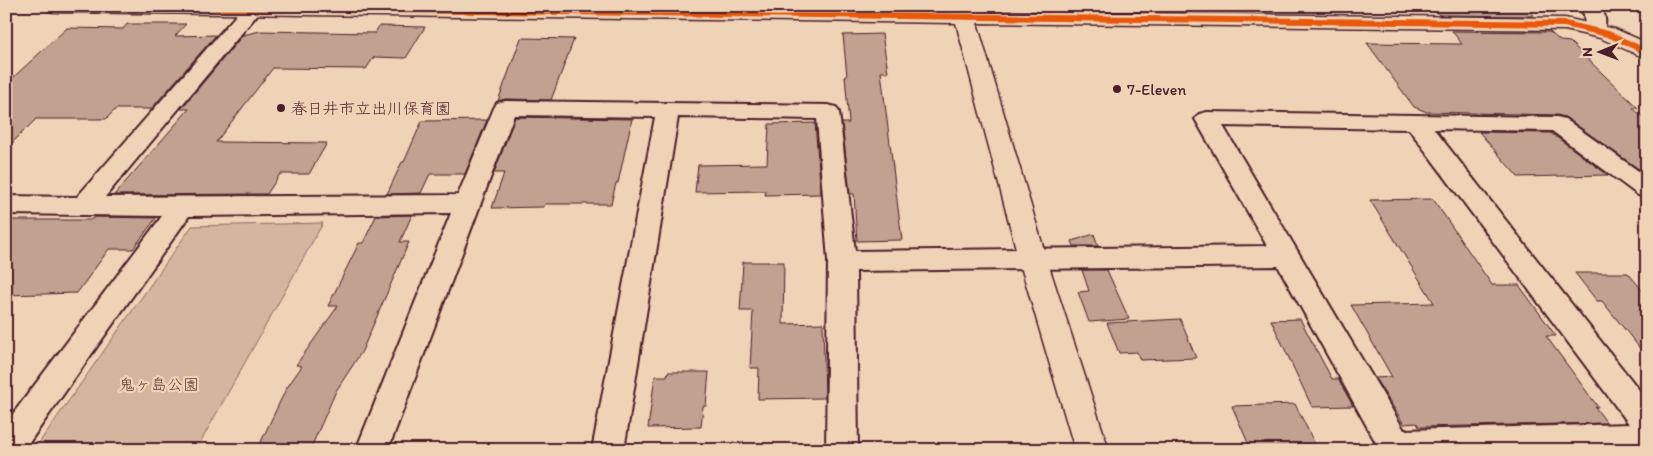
<svg xmlns="http://www.w3.org/2000/svg" width="1653" height="456" font-family="Itim,'Klee One',sans-serif">
	<style>
		.green { fill: #d4b5a0; stroke: #8f6a66 }
		.building { fill: #c1a18f; stroke: #4a1f2b }
		.lines { fill: none; stroke-linecap: round; stroke-linejoin: round }
		.minor-casing { stroke: #4a1f2b; stroke-width: 4 }
		.tertiary-casing { stroke: #4a1f2b; stroke-width: 3 }
		.minor { fill: #efd3b6; fill-rule: evenodd }
		.tertiary { fill: #efd3b6; fill-rule: evenodd }
		.cycleway-casing { stroke: #efd3b6; stroke-width: 9 }
		.cycleway { stroke: #e8590c; stroke-width: 6 }
		.poi-dot { fill: #4a1f2b; stroke: #efd3b6; stroke-width: 2 }
		.labels { text-anchor: middle; stroke-width: 4.5; stroke-linejoin: round; paint-order: stroke }
		.poi-label { font-size: 16px; fill: #4a1f2b; stroke: #efd3b6; text-anchor: start }
		.park-label { font-size: 16px; fill: #5f363d; stroke: #efd3b6 }
	</style>
	<rect width="100%" height="100%" fill="#efd3b6"/>
	<filter id="ink" filterUnits="userSpaceOnUse"><feTurbulence type="fractalNoise" baseFrequency=".02" numOctaves="2"/><feDisplacementMap in="SourceGraphic" scale="10" xChannelSelector="R" yChannelSelector="G"/><feConvolveMatrix kernelMatrix="1 2 1 2 8 2 1 2 1" color-interpolation-filters="sRGB"/></filter>
	<g filter="url(#ink)">
		<!-- green -->
		<path class="green" d="M323,223L196,450H34L192,226Z"/>
		<!-- building -->
		<path class="building" d="M1432,6H1525L1534,16L1439,15Z
			M127,24H186L175,36L216,35L151,109H116L106,119H36L6,149V84L67,28L123,29Z
			M379,26L425,27L406,58L374,57L366,69L273,68L216,142L327,143L309,174H280L267,194L114,195L189,109H181L243,35L260,31L375,33Z
			M1452,31L1550,32L1560,41L1570,42L1638,108H1633L1647,121V175L1565,117L1557,115L1427,112L1414,107L1367,43L1462,44Z
			M882,34L888,72H881L902,240L857,241L854,194H850L842,123H849L845,76H847L843,35Z
			M521,38L574,39L551,100L505,99L498,101Z
			M515,117L632,119L618,183H616L611,204H545L544,207L492,208L504,173H494Z
			M487,120L465,174H430L421,193L387,194L402,162H404L422,121Z
			M815,123L821,194L765,195L766,191L695,192L698,165L767,164L769,124Z
			M1479,132L1551,133L1608,175L1518,177Z
			M1433,199L1492,285H1519L1556,336H1546L1598,407H1595L1607,423L1419,427L1417,423L1404,424L1375,378L1392,377L1351,305L1434,303L1370,200Z
			M412,215L400,242H409L362,351L336,391L310,450H257L286,389L302,366L296,365L338,306H328L359,243H363L376,216Z
			M95,217L156,218L133,249H109L77,293L6,295V220H90Z
			M1094,234L1098,246H1074L1072,241Z
			M743,262H784L783,324L823,323L825,398L758,399L759,368H750L753,311H740Z
			M1082,270H1107L1129,319L1089,322L1078,292L1089,291Z
			M1575,273H1628L1647,296V357L1602,301H1597Z
			M1180,319L1196,358L1140,360L1137,352L1119,353L1107,323Z
			M1300,319L1332,379H1338L1353,406L1312,407L1271,320Z
			M668,372H709L706,406H703L701,427L648,428L655,376H667Z
			M1295,404L1318,450H1251L1232,406Z"/>
		<g class="lines">
			<defs>
				<path id="minor" d="M244,6H258L261,10L105,197L458,195L494,108L497,103L505,101L828,105L836,107L839,112L855,251L1267,246L1195,119L1199,114L1207,112L1557,117L1565,119L1647,177V197L1638,195L1552,131L1434,129L1647,400V450H1380L1278,266L856,271L858,450H826L828,261L817,119L678,117L624,450H592L655,117L514,115L388,450H356L451,213L189,216L24,450H6V423L162,216L6,214V196L77,197ZM1223,126L1409,129L1629,424L1404,430Z
					M1575,6L1601,8C1606,14 1607,27 1602,33L1595,35L1588,33L1585,29L1584,14Z"/>
				<path id="tertiary" d="M44,6H602L953,10L952,6H972L974,11L1565,18L1615,29L1645,42L1647,43V59L1600,38L1565,30L977,23L1047,260L1109,450H1075L1019,260L956,23L54,12L47,10Z"/>
			</defs>
			<!-- minor casing -->
			<use href="#minor" class="minor-casing"/>
			<!-- tertiary casing -->
			<use href="#tertiary" class="tertiary-casing"/>
			<!-- minor -->
			<use href="#minor" class="minor"/>
			<!-- tertiary -->
			<use href="#tertiary" class="tertiary"/>
			<defs>
				<path id="cycleway" d="M54,6L1565,24L1608,34L1647,52"/>
			</defs>
			<!-- cycleway casing -->
			<use href="#cycleway" class="cycleway-casing"/>
			<!-- cycleway -->
			<use href="#cycleway" class="cycleway"/>
		</g>
	</g>
	<!-- markers -->
	<g class="poi-dot">
		<circle cx="1117" cy="89" r="5"/>
		<circle cx="281" cy="108" r="5"/>
	</g>
	<g class="labels">
		<!-- poi labels -->
		<g class="poi-label">
			<text x="1127" y="95">7-Eleven</text>
			<text x="291" y="114">春日井市立出川保育園</text>
		</g>
		<!-- park labels -->
		<g class="park-label">
			<text x="159" y="390">鬼ヶ島公園</text>
		</g>
	</g>
	<!-- margin -->
	<rect width="1653" height="456" fill="none" stroke="#efd3b6" stroke-width="25"/>
	<rect x="12" y="12" width="1628" height="431" fill="none" stroke="#4a1f2b" stroke-width="2" filter="url(#ink)"/>
	<!-- north arrow -->
	<g transform="translate(1600 52) rotate(269)" stroke="#efd3b6" stroke-width="4" paint-order="stroke">
	<path d="M0-4L9 19L0 12L-9 19Z" fill="#4a1f2b"/>
	<text y="-8" font-size="14" font-weight="bold" text-anchor="middle" fill="#4a1f2b">N</text>
	</g>
</svg>
